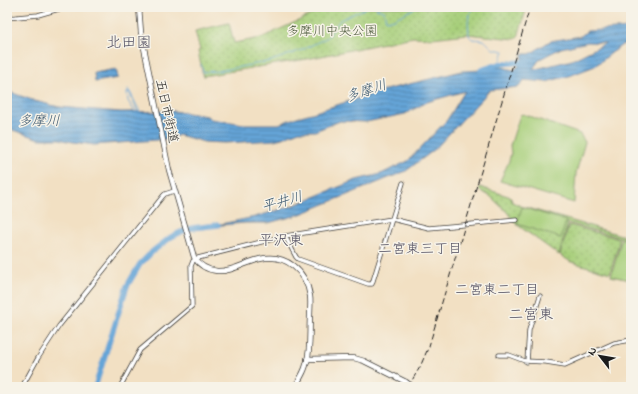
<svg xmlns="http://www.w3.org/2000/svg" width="638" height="394" font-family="'Indie Flower','Klee One',sans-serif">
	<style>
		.park { fill: url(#park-dots); stroke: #62764b }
		.pitch { fill: #a7cf7a; stroke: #62764b }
		.water { fill: url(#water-rules); stroke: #40607a; fill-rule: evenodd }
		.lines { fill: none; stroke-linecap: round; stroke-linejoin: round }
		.stream { stroke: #65a4d7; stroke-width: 1 }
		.river { stroke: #65a4d7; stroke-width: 5.5 }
		.minor-casing { stroke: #3c3935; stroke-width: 5 }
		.major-casing { stroke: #3c3935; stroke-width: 6 }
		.minor { stroke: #fff; stroke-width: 3.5 }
		.major { stroke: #fff; stroke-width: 4.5 }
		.rail { stroke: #1c1c1c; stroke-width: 1; stroke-dasharray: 6 3; stroke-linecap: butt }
		.major-bridge-casing { stroke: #3c3935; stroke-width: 6; stroke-linecap: butt }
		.major-bridge { stroke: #fff; stroke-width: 4.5 }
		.labels { text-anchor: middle; stroke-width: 3; stroke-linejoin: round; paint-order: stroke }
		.park-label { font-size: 13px; fill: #4d5b3d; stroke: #f7f3e8 }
		.street-label { font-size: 13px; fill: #1c1c1c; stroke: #f7f3e8 }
		.water-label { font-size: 14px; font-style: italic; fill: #3d5970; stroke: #f7f3e8 }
		.neighbourhood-label { font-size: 14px; fill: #535062; stroke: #f7f3e8 }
		.quarter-label { font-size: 15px; fill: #535062; stroke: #f7f3e8 }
	</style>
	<defs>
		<pattern id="park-dots" width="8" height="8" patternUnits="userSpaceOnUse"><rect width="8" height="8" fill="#a7cf7a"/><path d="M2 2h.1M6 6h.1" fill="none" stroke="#8fb169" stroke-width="1.8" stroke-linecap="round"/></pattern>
		<pattern id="water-rules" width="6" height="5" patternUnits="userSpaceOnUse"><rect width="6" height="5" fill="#65a4d7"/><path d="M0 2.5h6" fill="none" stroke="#5285ae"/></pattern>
	</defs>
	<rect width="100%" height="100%" fill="#f7f3e8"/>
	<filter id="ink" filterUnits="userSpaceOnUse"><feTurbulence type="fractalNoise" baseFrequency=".025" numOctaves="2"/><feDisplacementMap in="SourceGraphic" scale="8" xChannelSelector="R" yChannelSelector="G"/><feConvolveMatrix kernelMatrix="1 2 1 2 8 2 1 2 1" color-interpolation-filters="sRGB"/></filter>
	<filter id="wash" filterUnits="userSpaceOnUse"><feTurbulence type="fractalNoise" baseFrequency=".012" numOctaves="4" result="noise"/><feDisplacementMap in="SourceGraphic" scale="16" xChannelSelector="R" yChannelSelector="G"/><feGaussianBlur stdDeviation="0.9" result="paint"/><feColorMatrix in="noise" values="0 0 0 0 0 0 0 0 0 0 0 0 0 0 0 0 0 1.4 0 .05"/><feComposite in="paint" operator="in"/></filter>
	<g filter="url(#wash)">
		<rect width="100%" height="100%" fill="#f2e0c3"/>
		<!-- park -->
		<path class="park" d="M328,7H527L518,37L515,39L467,34L432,38L413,37L307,59L203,76L198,51L200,50L195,31L229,23L234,43L261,38Z
			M480,187L511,197L512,202L521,206L631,238V280L611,276L622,238L568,223L559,255L516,224L507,212L490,196L479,190Z
			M569,225L620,239L610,273L571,262L560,255Z"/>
		<!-- pitch -->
		<path class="pitch" d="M523,114L580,134L585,142L576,173L574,203L500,181L509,161L511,153L510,146L520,115Z
			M522,207L566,221L561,238L517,224Z
			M622,238L631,240V280L611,276Z"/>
		<!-- water -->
		<path class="water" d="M631,28V46L623,44L595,66L569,76L546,82L524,80L519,87L490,90L434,150L406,171L298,215L268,223H245L211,226L255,217L292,206L356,180L381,174L408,161L447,120L465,91L427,102L405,114L366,122L340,121L315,131H299L282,138L274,140L225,143L204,142L179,135L169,139L94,145L67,141L60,139H39L7,128V91L35,101L59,107L121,112L174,111L207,116L211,119L244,124H279L297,117L312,113L381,91L462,71L483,70L490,67H501L514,70L523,62L522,54H530L550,41L581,36L587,31ZM588,42L606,43L572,60L532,70L540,59L561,48Z
			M116,69L118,78L95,82L94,73Z"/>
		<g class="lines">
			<!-- stream -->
			<path class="stream" d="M379,7L376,9L384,11L386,20L391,19L392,20L417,7
				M472,7L468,21L469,36L472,39L484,40L493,49L504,51L499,64
				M201,64L203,72L218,71L271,61L302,50L328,37L340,20L368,7
				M128,89L137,111
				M130,92L140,112H135L128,101L127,93Z"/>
			<!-- river -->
			<path class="river" d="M481,70L499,64L523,62L528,60
				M95,387L127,286L140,264L153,251L171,237L181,232L192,228L218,225"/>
		</g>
	</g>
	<g filter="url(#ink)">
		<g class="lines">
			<defs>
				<path id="minor" d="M7,18L38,15L66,7
					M285,236L296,257L298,259L368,284H372L403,183
					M499,355H509L525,361L546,362L565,365L614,343L631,340
					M527,362L529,330L540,296
					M22,387L38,358L59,326L163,196L165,194L174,191
					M120,387L140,350L192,306L191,266L193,261L198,258L285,236L392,219L429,228L517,220"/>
				<path id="major" d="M139,7L141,33L169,170L194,257C199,265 207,270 217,271C232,272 246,262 260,259C286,253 306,271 310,296C311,302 310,310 310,317C309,332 311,351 306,365C304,373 299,380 295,387
					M307,359L354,358L364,361L406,382"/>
			</defs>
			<!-- minor casing -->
			<use href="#minor" class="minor-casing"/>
			<!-- major casing -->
			<use href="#major" class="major-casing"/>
			<!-- minor -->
			<use href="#minor" class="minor"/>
			<!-- major -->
			<use href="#major" class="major"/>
			<!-- rail -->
			<path class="rail" d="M408,387L420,367L429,346L530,7"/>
			<defs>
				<path id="major-bridge" d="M406,382L413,387"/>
			</defs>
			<!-- major-bridge casing -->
			<use href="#major-bridge" class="major-bridge-casing"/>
			<!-- major-bridge -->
			<use href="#major-bridge" class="major-bridge"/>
		</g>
	</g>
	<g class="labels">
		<!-- park labels -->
		<g class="park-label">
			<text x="332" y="35">多摩川中央公園</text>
		</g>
		<!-- street labels -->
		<g class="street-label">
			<text transform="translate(168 111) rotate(78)" y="5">五日市街道</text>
		</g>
		<!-- water labels -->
		<g class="water-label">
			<text transform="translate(366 90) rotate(-18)" y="5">多摩川</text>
			<text x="39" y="125">多摩川</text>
			<text transform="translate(282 201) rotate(-16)" y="5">平井川</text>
		</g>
		<!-- neighbourhood labels -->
		<g class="neighbourhood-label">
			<text x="420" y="253">二宮東三丁目</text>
			<text x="497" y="294">二宮東二丁目</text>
		</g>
		<!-- quarter labels -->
		<g class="quarter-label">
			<text x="129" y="47">北田園</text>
			<text x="281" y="245">平沢東</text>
			<text x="531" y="319">二宮東</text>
		</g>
	</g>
	<!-- margin -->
	<rect width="638" height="394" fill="none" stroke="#f7f3e8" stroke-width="24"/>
	<!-- north arrow -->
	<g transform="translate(600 356) rotate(301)" stroke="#f7f3e8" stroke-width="3" paint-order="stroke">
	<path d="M0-3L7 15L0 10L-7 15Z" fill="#1c1c1c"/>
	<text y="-6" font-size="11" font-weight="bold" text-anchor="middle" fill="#1c1c1c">N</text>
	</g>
</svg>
